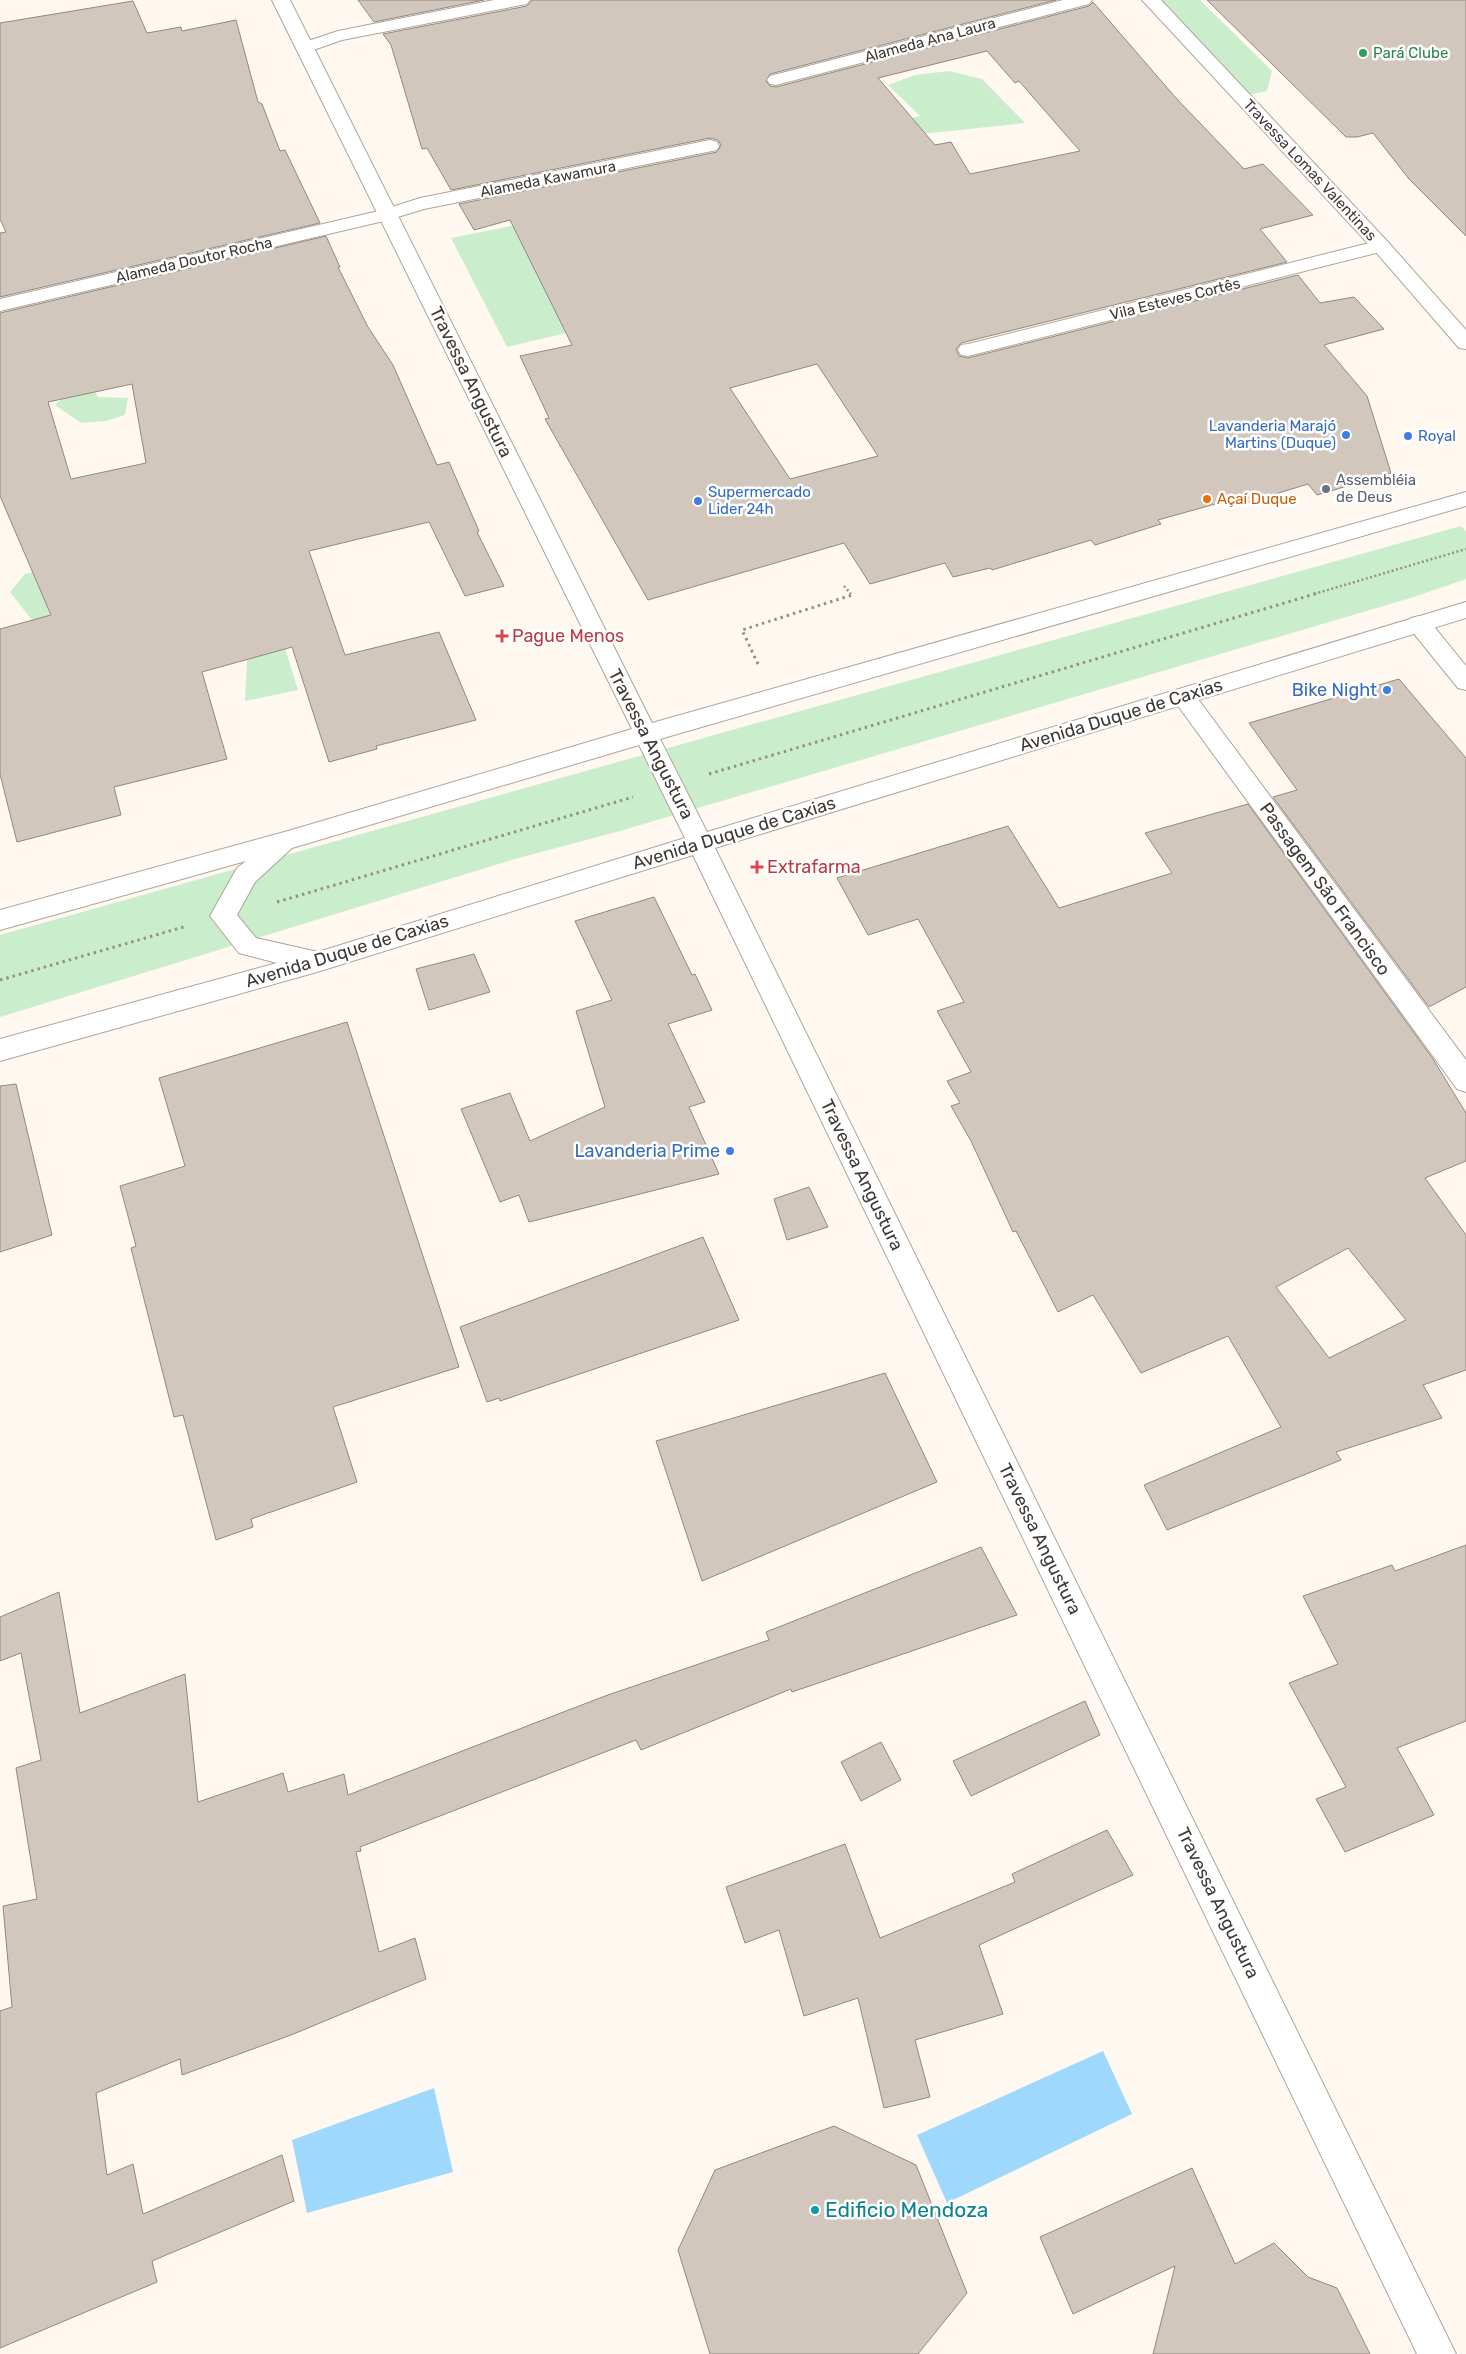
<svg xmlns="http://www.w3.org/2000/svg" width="1466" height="2354" font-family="Rubik,sans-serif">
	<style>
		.green { fill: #caeecb }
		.water { fill: #9ed9fd }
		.building { fill: #d2c7bc; stroke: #92887e; fill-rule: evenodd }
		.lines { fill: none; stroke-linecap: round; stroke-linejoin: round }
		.lane-casing { stroke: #afa49a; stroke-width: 2 }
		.street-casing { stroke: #afa49a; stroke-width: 2 }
		.secondary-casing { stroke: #afa49a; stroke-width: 2 }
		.path-far1 { stroke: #96908b; stroke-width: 2.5; stroke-dasharray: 2 2.5; stroke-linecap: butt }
		.path { stroke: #96908b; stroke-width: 3; stroke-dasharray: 2.5 4; stroke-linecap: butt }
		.lane { fill: #fff; fill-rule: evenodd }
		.street { fill: #fff; fill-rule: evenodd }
		.secondary { fill: #fff; fill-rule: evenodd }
		.leisure-dot { fill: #2e9e5b; stroke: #fff; stroke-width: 2 }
		.shop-dot { fill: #3f7fe0; stroke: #fff; stroke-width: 2 }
		.worship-dot { fill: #6b7280; stroke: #fff; stroke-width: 2 }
		.food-dot { fill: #e8710a; stroke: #fff; stroke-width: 2 }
		.health-dot { fill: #e0444e; stroke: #fff; stroke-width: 2 }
		.culture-dot { fill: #0f9aa8; stroke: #fff; stroke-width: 2 }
		.labels { text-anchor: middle; stroke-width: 5; stroke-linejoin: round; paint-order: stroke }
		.far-street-label { font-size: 15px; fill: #3e3935; stroke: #fff }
		.far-leisure-label { font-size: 15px; fill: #27864d; stroke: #fff; text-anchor: start }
		.far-shop-label { font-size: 15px; fill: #366cbe; stroke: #fff; text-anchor: start }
		.far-worship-label { font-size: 15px; fill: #5b616d; stroke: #fff; text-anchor: start }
		.far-food-label { font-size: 15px; fill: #c56008; stroke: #fff; text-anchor: start }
		.street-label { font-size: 18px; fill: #3e3935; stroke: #fff }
		.health-label { font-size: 18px; fill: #be3a42; stroke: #fff; text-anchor: start }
		.shop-label { font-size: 18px; fill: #366cbe; stroke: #fff; text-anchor: end }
		.near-culture-label { font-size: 21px; fill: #0d838f; stroke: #fff; text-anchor: start }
	</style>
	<rect width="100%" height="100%" fill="#fff8f1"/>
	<!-- green -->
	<path class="green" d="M1159,0H1200L1272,71L1267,91L1248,95Z
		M949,71L982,79L1025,123L847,142L851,133L920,116L888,85L915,75Z
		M581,212L536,273L557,312L719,297L507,347L451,238Z
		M92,386L98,397L128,398L125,415L106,421L81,423L55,405L64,397Z
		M1461,526L1466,531V579L1414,597L620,831L515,859L0,1017V935Z
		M83,558L49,642L10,592L25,574Z
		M276,619L298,690L245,701L247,661L238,624Z"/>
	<!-- water -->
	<path class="water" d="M1103,2051L1132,2114L947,2203L917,2135Z
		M434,2088L453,2172L307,2213L292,2140Z"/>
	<!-- building -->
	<path class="building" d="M358,0H484L374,22Z
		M532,0H1056L770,74L766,81L770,86L776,87L1089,6L1093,2L1176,98L1244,169L1263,164L1313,215L1260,229L1287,262L961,343L956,349L959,356L968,358L1298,275L1320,303L1354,297L1384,329L1324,345L1367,396L1391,473L1317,495L1308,484L1246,503L1240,497L1158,520L1161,524L1095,545L1091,540L992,570L990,568L953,577L945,563L870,584L844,543L648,600L545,419L549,418L520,356L572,345L510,220L474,230L459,204L717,152L721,145L718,140L710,138L451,190L427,148L422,149L391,45L383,34L527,6ZM987,51L1015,83L1019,81L1080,151L970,174L951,142L935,145L878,78ZM817,364L878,456L790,479L730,388Z
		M1207,0H1466V236L1409,179L1373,133L1357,137H1346Z
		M133,1L147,33L181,27L182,31L236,20L258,102L262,104L280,151L285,150L320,223L0,297V233L6,232L0,219V23Z
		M326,236L340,267H338L368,327L393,365L437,465L449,462L479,531L477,532L504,586L465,596L429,522L309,551L345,655L439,632L476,720L376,746L377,749L329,762L292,647L202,672L227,759L114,787L121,815L17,842L0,774V629L51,615L0,496V313ZM132,384L146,463L71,479L48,402Z
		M1399,679L1466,758V987L1429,1007L1273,797L1297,790L1249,723Z
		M1248,804L1433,1059L1466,1113V1161L1425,1178L1466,1235V1370L1423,1385L1442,1418L1336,1452L1341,1460L1167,1530L1144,1485L1281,1427L1228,1336L1141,1373L1093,1295L1058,1312L1016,1231L1013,1232L971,1141L951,1106L960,1103L947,1081L971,1072L937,1011L964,1002L918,919L868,935L837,878L1008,826L1059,908L1172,873L1145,833ZM1348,1248L1406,1320L1329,1358L1276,1287Z
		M654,897L692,975L695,974L712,1010L668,1024L705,1102L689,1107L719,1174L529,1222L519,1195L500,1202L461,1109L510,1093L530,1141L605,1107L576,1011L612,1000L575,921Z
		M474,954L490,992L429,1010L416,969Z
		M347,1022L459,1367L333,1407L357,1482L251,1519L253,1527L216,1540L183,1415L174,1417L131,1248L136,1246L120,1186L185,1166L159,1078Z
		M16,1084L52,1235L0,1252V1086Z
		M809,1187L828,1227L787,1240L774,1199Z
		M703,1237L739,1320L500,1401L499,1398L487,1402L460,1327Z
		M885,1373L937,1482L702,1581L656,1441Z
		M1466,1545V1721L1397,1748L1434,1815L1345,1852L1316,1799L1346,1787L1289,1683L1338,1664L1303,1596L1392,1565L1395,1571Z
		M981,1547L1017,1615L792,1692L791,1689L641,1750L636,1740L360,1847L361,1851L356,1852L379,1952L415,1938L426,1979L291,2035L182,2075L180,2059L96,2093L107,2175L133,2164L143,2214L282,2155L294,2201L152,2261L157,2282L0,2348V2011L12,2007L3,1906L37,1899L16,1768L41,1760L21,1653L0,1661V1617L59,1592L80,1713L185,1674L198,1802L283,1773L288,1792L344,1774L348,1795L605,1696L769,1640L766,1632Z
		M1085,1701L1100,1735L971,1796L953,1761Z
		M881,1742L901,1780L861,1801L841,1762Z
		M1107,1830L1133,1875L979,1945L1003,2014L915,2040L930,2097L884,2108L858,1998L804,2016L779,1930L745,1943L726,1887L845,1844L880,1938L1015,1882L1012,1874Z
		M834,2126L916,2165L967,2293L918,2354H710L678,2250L715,2170Z
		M1192,2168L1235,2264L1274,2243L1308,2277L1337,2288L1370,2354H1153L1175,2266L1073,2314L1040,2237Z"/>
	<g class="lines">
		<defs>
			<path id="lane" d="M494,0H530L527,4L521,5L342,40L305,53L299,52L296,48L299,44L338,31Z"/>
			<path id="street" d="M1063,0H1092L1089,4L776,85L770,84L767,80L770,76Z
				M710,140L717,142L719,146L717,150L424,209L388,220L0,311V299L383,210L420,198Z
				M1381,240L1388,242L1391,246L1388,250L968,356L961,355L958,350L961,345L968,344Z
				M1419,616L1427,618L1466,666V690L1458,688L1411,630L1408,624L1411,618Z
				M1184,688L1192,691L1466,1060V1092L1457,1089L1176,703L1172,697L1176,691Z"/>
			<path id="secondary" d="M272,0H290L652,723L1466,492V506L660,739L707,832L1466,602V618L715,848L1456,2354H1417L693,855L317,972L0,1061V1039L277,963L239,953L210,916L237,868L246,861L0,930V910L288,831L632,729ZM639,745L685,838L318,952L256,938L237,915L255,882L292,848Z
				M1142,0H1161L1388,242L1466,330V349L1459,348L1374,250Z"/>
		</defs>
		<!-- lane casing -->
		<use href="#lane" class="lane-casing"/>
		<!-- street casing -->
		<use href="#street" class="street-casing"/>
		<!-- secondary casing -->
		<use href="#secondary" class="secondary-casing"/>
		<!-- path-far1 -->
		<path class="path-far1" d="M844,586L851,594
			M1314,594L1466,549"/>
		<!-- path -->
		<path class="path" d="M758,664L742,630L852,595L850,593
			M709,774L1318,593
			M277,902L633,797
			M0,980L187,926"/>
		<!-- lane -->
		<use href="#lane" class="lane"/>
		<!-- street -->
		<use href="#street" class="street"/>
		<!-- secondary -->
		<use href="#secondary" class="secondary"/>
	</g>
	<!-- markers -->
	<circle class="leisure-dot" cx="1363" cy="53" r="5"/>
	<g class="shop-dot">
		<circle cx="1346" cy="435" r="5"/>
		<circle cx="1408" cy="436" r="5"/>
		<circle cx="698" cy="501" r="5"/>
		<circle cx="1387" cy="690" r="5"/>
		<circle cx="730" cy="1151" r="5"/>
	</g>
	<circle class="worship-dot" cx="1326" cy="489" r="5"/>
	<circle class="food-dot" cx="1207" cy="499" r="5"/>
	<g class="health-dot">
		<path d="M499.5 628.5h5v5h5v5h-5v5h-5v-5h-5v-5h5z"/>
		<path d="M754.5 859.5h5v5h5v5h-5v5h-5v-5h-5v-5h5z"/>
	</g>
	<circle class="culture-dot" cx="815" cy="2210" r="5"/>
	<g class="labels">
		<!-- far-street labels -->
		<g class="far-street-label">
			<text transform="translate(930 40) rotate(-15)" y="5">Alameda Ana Laura</text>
			<text transform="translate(1310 170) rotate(47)" y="5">Travessa Lomas Valentinas</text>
			<text transform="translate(548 179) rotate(-11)" y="5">Alameda Kawamura</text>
			<text transform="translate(194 260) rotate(-13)" y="5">Alameda Doutor Rocha</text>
			<text transform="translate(1175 299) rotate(-14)" y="5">Vila Esteves Cortês</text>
		</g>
		<!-- far-leisure labels -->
		<g class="far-leisure-label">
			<text x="1373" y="58">Pará Clube</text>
		</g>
		<!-- far-shop labels -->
		<g class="far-shop-label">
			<text x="1336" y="431" text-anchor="end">Lavanderia Marajó<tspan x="1336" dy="17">Martins (Duque)</tspan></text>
			<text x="1418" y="441">Royal</text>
			<text x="708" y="497">Supermercado<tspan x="708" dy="17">Lider 24h</tspan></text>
		</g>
		<!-- far-worship labels -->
		<g class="far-worship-label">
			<text x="1336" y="485">Assembléia<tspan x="1336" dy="17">de Deus</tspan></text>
		</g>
		<!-- far-food labels -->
		<g class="far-food-label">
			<text x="1217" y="504">Açaí Duque</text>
		</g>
		<!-- street labels -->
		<g class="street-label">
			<text transform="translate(471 382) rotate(64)" y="6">Travessa Angustura</text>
			<text transform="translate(1121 715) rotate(-17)" y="6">Avenida Duque de Caxias</text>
			<text transform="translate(651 744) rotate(63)" y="6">Travessa Angustura</text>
			<text transform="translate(734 833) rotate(-17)" y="6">Avenida Duque de Caxias</text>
			<text transform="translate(1325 889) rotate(54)" y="6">Passagem São Francisco</text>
			<text transform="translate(347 951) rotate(-17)" y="6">Avenida Duque de Caxias</text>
			<text transform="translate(862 1175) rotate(64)" y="6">Travessa Angustura</text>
			<text transform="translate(1040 1539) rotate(64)" y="6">Travessa Angustura</text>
			<text transform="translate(1218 1903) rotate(64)" y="6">Travessa Angustura</text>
		</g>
		<!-- health labels -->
		<g class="health-label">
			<text x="512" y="642">Pague Menos</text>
			<text x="767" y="873">Extrafarma</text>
		</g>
		<!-- shop labels -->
		<g class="shop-label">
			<text x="1377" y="696">Bike Night</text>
			<text x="720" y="1157">Lavanderia Prime</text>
		</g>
		<!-- near-culture labels -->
		<g class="near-culture-label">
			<text x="825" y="2217">Edificio Mendoza</text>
		</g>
	</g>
</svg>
